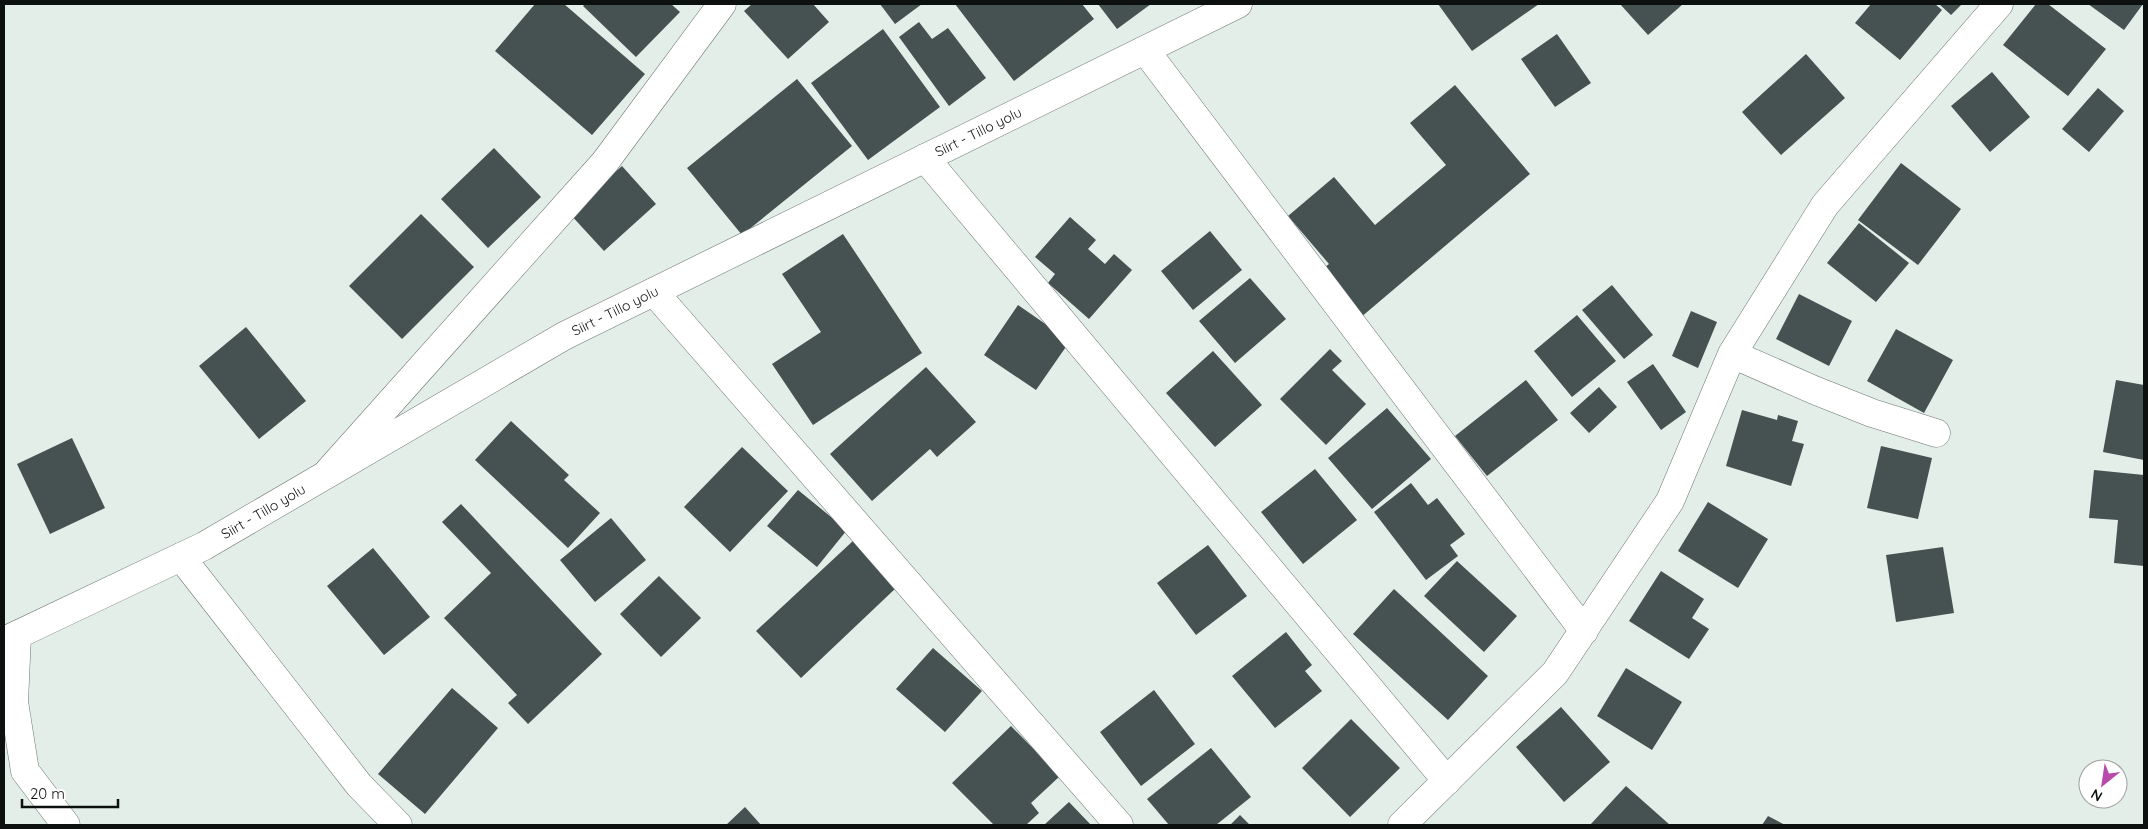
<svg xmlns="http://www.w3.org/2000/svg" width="2148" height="829" font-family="Quicksand,sans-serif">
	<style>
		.building { fill: #465151 }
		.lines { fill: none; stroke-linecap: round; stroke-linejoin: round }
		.minor-casing { stroke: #6e7873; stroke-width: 29 }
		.secondary-casing { stroke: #6e7873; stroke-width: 29 }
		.minor { stroke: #fff; stroke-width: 28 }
		.secondary { stroke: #fff; stroke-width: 28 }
		.labels { text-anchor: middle; stroke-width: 5; stroke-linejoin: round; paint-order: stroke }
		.street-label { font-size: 14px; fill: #0c100e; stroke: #fff }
	</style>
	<rect width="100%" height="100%" fill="#e3eee8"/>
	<!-- building -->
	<path class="building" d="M535,4H564L645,74L592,135L495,51Z
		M585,4H671L680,12L636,57L583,6Z
		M752,4H813L829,22L788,59L744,11Z
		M880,4H922L895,24Z
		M955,4H1082L1094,19L1014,81Z
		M1098,4H1151L1117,29Z
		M1438,4H1539L1472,51Z
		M1620,4H1683L1648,35Z
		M1871,4H1935L1942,10L1900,60L1855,23Z
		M1939,4H1962L1951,15Z
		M2036,4H2048L2106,49L2068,96L2003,45Z
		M2088,4H2143L2124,30Z
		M919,22L932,39L948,28L986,78L949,106L899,37Z
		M883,29L940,107L868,160L811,83Z
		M1557,34L1591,83L1555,107L1521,59Z
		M1806,54L1845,98L1781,155L1742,112Z
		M1992,72L2030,117L1990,152L1951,106Z
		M797,79L852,146L742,235L687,168Z
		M1455,85L1530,174L1360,318L1320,271L1329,264L1288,216L1334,177L1375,225L1446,165L1410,123Z
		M2098,88L2124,111L2089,152L2062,129Z
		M494,148L541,197L488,248L441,199Z
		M1901,163L1961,209L1918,265L1858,220Z
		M622,166L656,204L604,251L569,213Z
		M421,214L474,267L402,339L349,286Z
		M1070,217L1096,240L1088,249L1105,264L1114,254L1132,270L1089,319L1048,283L1055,274L1035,257Z
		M1859,223L1909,263L1876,302L1827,263Z
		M1210,231L1242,270L1193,310L1161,271Z
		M843,234L922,353L813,425L772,364L821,332L782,274Z
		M1250,278L1286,319L1235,363L1199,321Z
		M1612,285L1653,335L1624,359L1582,310Z
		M1799,294L1852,321L1829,366L1776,339Z
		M1018,305L1070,341L1036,390L984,355Z
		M1691,311L1717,322L1698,368L1672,356Z
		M1577,315L1616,361L1572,397L1534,351Z
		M246,327L306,401L259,439L199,366Z
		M1896,329L1953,360L1924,413L1867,381Z
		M1330,349L1342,361L1332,370L1366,404L1326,445L1280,399Z
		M1213,351L1262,405L1215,447L1166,393Z
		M1653,364L1686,412L1661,430L1627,382Z
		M926,367L976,422L937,457L930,449L872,501L830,454Z
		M1526,380L1558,420L1487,476L1455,436Z
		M2116,380L2144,385V460L2103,452Z
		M1599,387L1617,407L1589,433L1570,413Z
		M1387,408L1431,459L1372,509L1328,458Z
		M1742,410L1777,420L1778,415L1798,421L1792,441L1804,444L1791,486L1726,466Z
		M511,421L569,475L564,480L600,513L568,548L475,460Z
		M72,438L105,508L50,534L17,464Z
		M1881,446L1932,458L1918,519L1867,508Z
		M742,447L788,491L730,552L684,507Z
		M1315,469L1357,520L1303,564L1261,512Z
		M2094,470L2144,475V566L2114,563L2118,520L2089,518Z
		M1411,483L1428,505L1437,498L1465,534L1450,545L1458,556L1426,580L1374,512Z
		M798,490L847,530L817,567L767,526Z
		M1708,502L1768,539L1738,588L1678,551Z
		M461,504L602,654L528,724L508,703L517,695L444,618L491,573L442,522Z
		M611,518L646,560L595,602L560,560Z
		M854,540L897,587L801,678L756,631Z
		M1208,545L1247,596L1196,635L1157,583Z
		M1943,547L1954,613L1896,622L1886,555Z
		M373,548L430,617L384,655L327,586Z
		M1457,561L1517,616L1484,652L1424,596Z
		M1661,571L1704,599L1692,618L1709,629L1689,659L1629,621Z
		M659,576L701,618L661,657L620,614Z
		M1394,589L1488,676L1448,720L1353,634Z
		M1286,632L1312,665L1305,671L1322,691L1275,728L1232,676Z
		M933,648L982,691L945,732L896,689Z
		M1626,668L1682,702L1652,750L1597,716Z
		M452,688L498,728L425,814L378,774Z
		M1154,690L1195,744L1141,786L1100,732Z
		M1561,707L1610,762L1564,802L1516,747Z
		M1351,719L1400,768L1350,817L1302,768Z
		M1011,726L1060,776L1031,803L1039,813L1026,825H994L952,783Z
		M1211,748L1251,797L1216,825H1169L1147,799Z
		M1626,786L1670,825H1590Z
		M1069,802L1091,825H1044Z
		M745,807L761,825H726Z
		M1240,815L1250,825H1230Z
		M1768,816L1785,825H1762Z"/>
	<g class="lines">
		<defs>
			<path id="minor" d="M1145,50L1584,631
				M925,158L1447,781
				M654,292L1119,825
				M1732,354L1814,390L1872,413L1936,433
				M329,471L605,162L722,4
				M181,557L359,785L398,825
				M17,635L14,702L25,771L66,825
				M1402,825L1555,673L1670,501L1732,354L1825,205L1999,4"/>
			<g id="secondary">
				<path id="s1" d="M4,641L204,546L564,336L1238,4"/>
			</g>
		</defs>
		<!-- minor casing -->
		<use href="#minor" class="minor-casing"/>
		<!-- secondary casing -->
		<use href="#secondary" class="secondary-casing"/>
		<!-- minor -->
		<use href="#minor" class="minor"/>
		<!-- secondary -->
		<use href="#secondary" class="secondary"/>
	</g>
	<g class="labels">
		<!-- street labels -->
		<g class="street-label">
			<text dy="5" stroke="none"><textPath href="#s1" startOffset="1100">Siirt - Tillo yolu</textPath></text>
			<text dy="5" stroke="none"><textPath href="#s1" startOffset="695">Siirt - Tillo yolu</textPath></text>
			<text dy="5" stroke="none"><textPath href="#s1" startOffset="290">Siirt - Tillo yolu</textPath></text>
		</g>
	</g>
	<!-- border -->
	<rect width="2148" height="829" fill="none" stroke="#0c100e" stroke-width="10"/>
	<!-- north arrow -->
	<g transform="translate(2103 784) rotate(210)"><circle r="24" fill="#ffffff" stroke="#9e9f9f"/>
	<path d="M0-4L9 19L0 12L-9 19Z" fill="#b74aaa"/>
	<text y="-8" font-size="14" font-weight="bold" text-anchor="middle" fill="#0c100e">N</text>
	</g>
	<!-- scale -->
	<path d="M22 799v8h96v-8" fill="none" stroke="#0c100e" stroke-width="2.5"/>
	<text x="30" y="799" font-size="15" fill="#0c100e" stroke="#ffffff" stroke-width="4" paint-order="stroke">20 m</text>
</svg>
